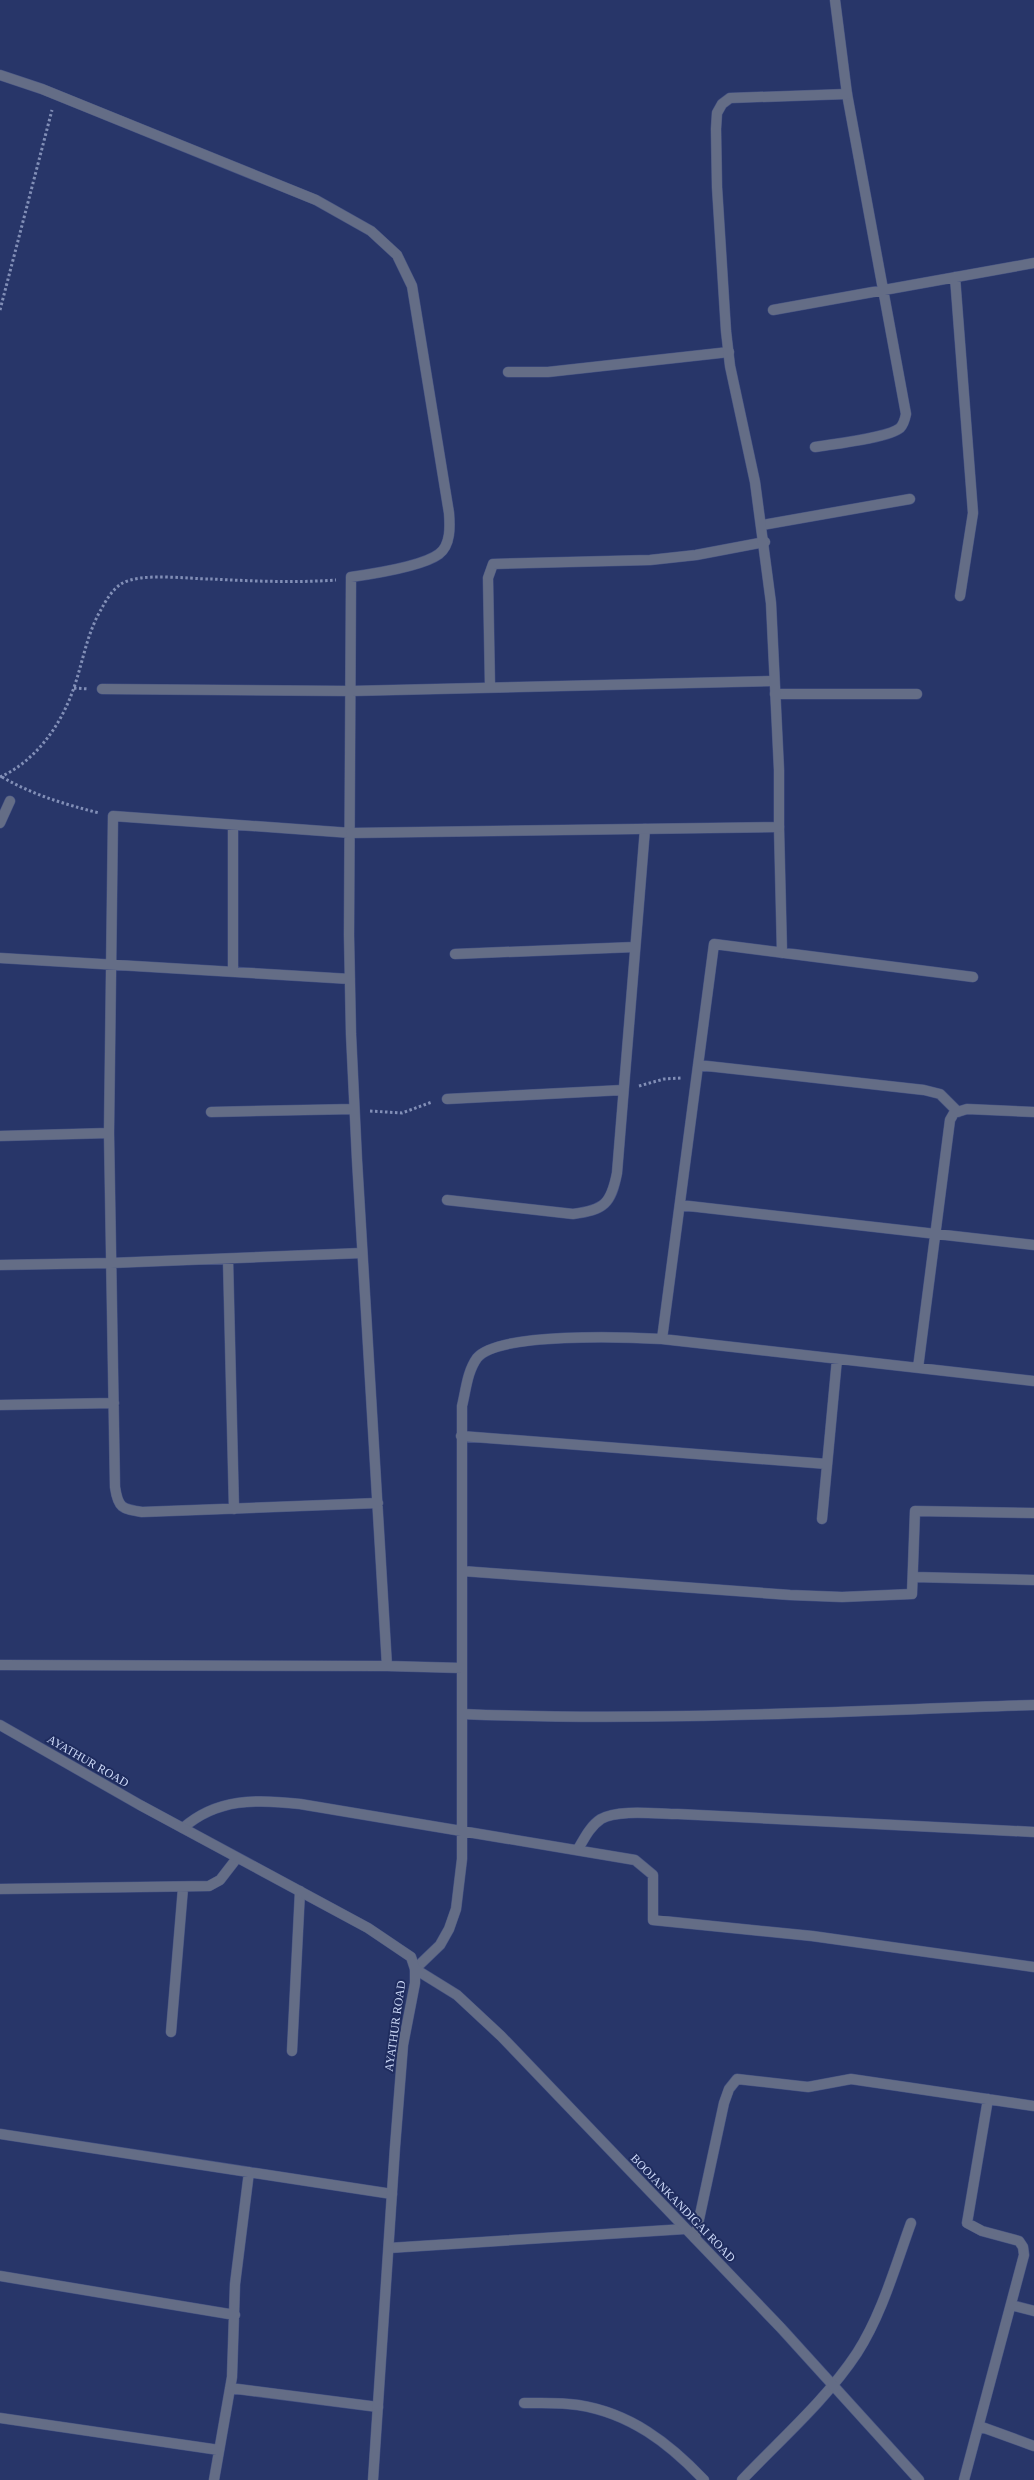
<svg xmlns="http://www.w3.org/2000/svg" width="1034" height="2480" font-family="Georgia,serif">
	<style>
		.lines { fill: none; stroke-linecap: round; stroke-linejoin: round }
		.minor-casing { stroke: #465383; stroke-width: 11 }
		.tertiary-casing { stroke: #465383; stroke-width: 11 }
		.path { stroke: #828fb7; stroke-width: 3; stroke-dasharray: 2.5 2.5; stroke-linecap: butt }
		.minor { stroke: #646d86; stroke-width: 10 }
		.tertiary { stroke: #646d86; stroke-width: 10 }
		.labels { text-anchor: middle; stroke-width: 4; stroke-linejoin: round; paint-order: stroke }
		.street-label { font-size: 12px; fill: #cdd9f8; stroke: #1f2c5e }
	</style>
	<rect width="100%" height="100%" fill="#283669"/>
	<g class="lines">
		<defs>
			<path id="minor" d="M0,75L42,89L316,200L371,231L397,255L412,286L449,513C450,526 451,545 439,554C423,566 372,574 351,577L349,935L351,1034L357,1160L387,1666L462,1668V1859L456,1909L449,1929L440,1945L415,1969
				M955,277L973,513L960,596
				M773,310L1034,263
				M508,372H548L729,352
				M815,447C833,444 888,438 900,428C904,424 905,419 906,414L847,94
				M762,525L910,499
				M490,687L488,578L493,564L650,560L696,555L765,542
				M102,689L351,691L774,681
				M775,694H917
				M0,823L10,801
				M233,825V972
				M779,827L782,953
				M351,833L113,816L109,1133L115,1487C118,1508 122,1509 142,1512L378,1503
				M455,954L635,947
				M0,958L350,979
				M698,1065L924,1090L940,1094L958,1112
				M447,1099L623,1090
				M211,1112L354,1109
				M0,1136L109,1133
				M447,1200L573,1214C604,1210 611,1204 617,1173L645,829
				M680,1205L1034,1245
				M228,1259L234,1509
				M0,1265L111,1263L362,1253
				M662,1339L714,944L973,977
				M918,1368L950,1120L954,1113L967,1109L1034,1112
				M0,1405L114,1403
				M461,1436L827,1464
				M822,1519L837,1359
				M462,1571L790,1595L842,1597L912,1594L915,1511L1034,1513
				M913,1577L1034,1580
				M0,1665L387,1666
				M462,1668V1406C466,1390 467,1372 477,1358C498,1332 627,1337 662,1339L1034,1381
				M462,1714C653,1722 843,1711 1034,1705
				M183,1828C217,1798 257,1799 300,1804L635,1860L653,1875V1920L812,1936L1034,1967
				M578,1849C584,1839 590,1826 601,1819C618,1809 658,1814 678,1814L1034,1832
				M0,1889L209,1886L220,1880L237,1858
				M171,2032L183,1888
				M292,2051L300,1891
				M0,2134L392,2194
				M695,2238L724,2103L729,2089L737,2079L808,2087L851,2079L1034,2106
				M389,2248L685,2229
				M0,2276L235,2315
				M1011,2305L1034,2311
				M230,2388L378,2407
				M524,2403C541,2403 560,2402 578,2405C630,2413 669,2443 704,2480
				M0,2418L219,2450
				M979,2426L1034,2446
				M214,2480L232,2377L235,2284L249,2172
				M742,2480C781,2439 826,2400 857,2353C882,2314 895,2267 911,2223
				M964,2480L1024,2255L1023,2247L1019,2241L982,2231L967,2223L988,2099"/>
			<path id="tertiary" d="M351,833L779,827V770L771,603L755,482L730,366L726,331L717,187L716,129L717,113L722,104L730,98L847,94L835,0
				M0,1725L140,1805L368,1928L411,1957L415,1969V1983L403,2045L395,2147L373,2480
				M415,1969L457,1995L501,2036L781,2328L919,2480"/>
		</defs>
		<!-- minor casing -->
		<use href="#minor" class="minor-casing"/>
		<!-- tertiary casing -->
		<use href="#tertiary" class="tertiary-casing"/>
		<!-- path -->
		<path class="path" d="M0,310L52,110
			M74,688L89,689
			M0,777C34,762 59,728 72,693C83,664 86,634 102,608C106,600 113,589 121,584C140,572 188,579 211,579C252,581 294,583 336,580
			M2,777C33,795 64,804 99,813
			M639,1086L664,1079L681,1078
			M370,1111L402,1113L432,1102"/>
		<!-- minor -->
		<use href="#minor" class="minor"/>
		<!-- tertiary -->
		<use href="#tertiary" class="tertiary"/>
	</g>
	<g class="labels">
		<!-- street labels -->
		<g class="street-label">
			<text transform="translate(88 1761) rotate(30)" y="4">AYATHUR ROAD</text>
			<text transform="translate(395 2026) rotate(-82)" y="4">AYATHUR ROAD</text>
			<text transform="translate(683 2208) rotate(46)" y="4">BOOJANKANDIGAI ROAD</text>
		</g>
	</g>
</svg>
